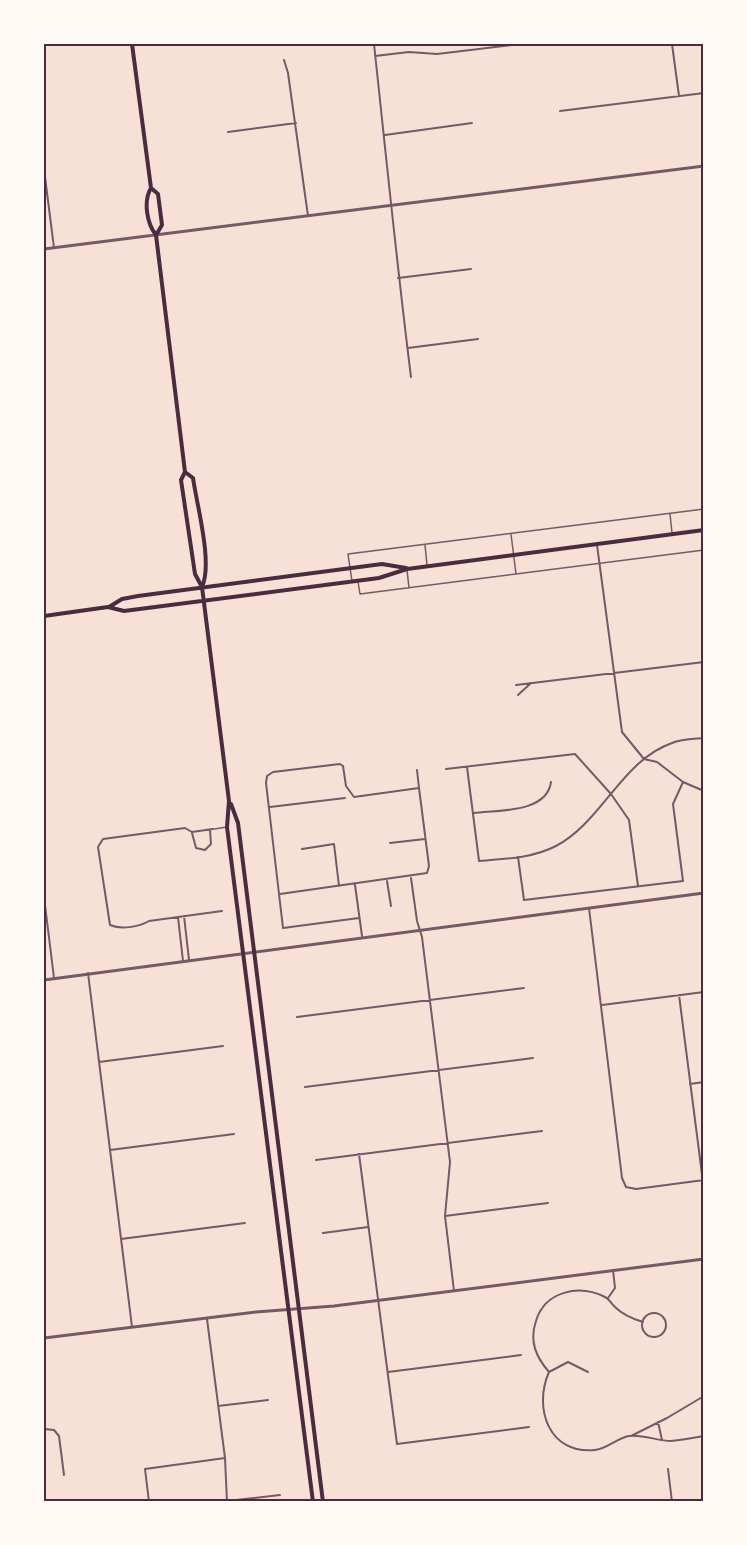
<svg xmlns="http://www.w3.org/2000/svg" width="747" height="1545" font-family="Mulish,sans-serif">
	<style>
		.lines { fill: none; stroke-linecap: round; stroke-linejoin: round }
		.service { stroke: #755966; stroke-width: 1.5 }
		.minor { stroke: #755966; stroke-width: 2 }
		.tertiary { stroke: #755966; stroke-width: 3 }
		.primary { stroke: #4a2c40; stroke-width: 4 }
		.neatline { fill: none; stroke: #4a2c40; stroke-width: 2 }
	</style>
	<rect width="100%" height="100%" fill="#f7e1d7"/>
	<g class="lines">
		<!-- service -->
		<path class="service" d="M670,514L672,533
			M511,534L516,574
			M425,545L427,565
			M407,570L409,588
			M352,581L348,554L704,509
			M358,582L360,594L704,550
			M214,829L227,827"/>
		<!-- minor -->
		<path class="minor" d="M374,44C386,155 397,266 411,377
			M672,44L679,96
			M375,56L409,52L437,54L520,44
			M284,60L288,73L308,216
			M560,111L704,93
			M228,132L296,123
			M385,135L472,123
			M44,169L54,248
			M398,278L471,269
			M408,348L478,339
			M597,545L622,732L644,759L657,762L683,782L704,791
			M516,685L704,662
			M518,695L531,683
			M467,767L479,861C505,859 533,858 556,846C602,822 621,761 672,743C681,739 693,739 704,738
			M446,769L575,754L611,794L629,820L638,886
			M417,770L419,788
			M270,807L345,798
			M474,813C498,810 547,813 551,782
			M213,829L192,832L185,828L103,839L98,847L110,925C121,930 139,927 149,921L222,911
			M192,833L196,848L205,850L211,844L210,830
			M390,843L425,839
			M302,849L334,844L339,886
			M518,857L524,900L683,881L673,804L683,782
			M411,878L417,921L422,937L450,1162L445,1216L454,1291
			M387,881L391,906
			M355,885L362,936
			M280,894L427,873L429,866L419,788L354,797L346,786L343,766L340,764L273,772L267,776L266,783L283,928L359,918
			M44,897L54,978
			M589,908L622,1178L626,1187L636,1189L704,1180
			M184,916L189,960
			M178,917L183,961
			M88,973L132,1327
			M679,995L704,1190
			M602,1005L704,992
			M297,1017L524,988
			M99,1062L223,1046
			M690,1084L704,1082
			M305,1087L533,1058
			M110,1150L234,1134
			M359,1154L397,1444L529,1427
			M316,1160L542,1131
			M445,1216L548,1203
			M323,1233L368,1227
			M121,1239L245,1223
			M608,1298L615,1288L613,1270
			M642 1325a12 12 0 1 1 24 0a12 12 0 1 1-24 0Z
			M207,1319L225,1458L227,1502
			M643,1322C633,1319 622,1314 615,1307C611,1303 609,1299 605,1297C579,1284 545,1291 536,1321C529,1341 536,1357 549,1372C533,1408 549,1455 595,1450C607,1449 617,1438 629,1436C642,1434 658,1441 671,1441C682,1440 693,1438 704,1436
			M44,1328L45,1338
			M388,1372L521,1355
			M549,1372L568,1362L588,1372
			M218,1406L268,1400
			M658,1422L662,1440
			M44,1429L54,1430L59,1436L64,1475
			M631,1436L667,1418L704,1396
			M668,1469L672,1502
			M227,1501L280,1495
			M149,1502L145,1469L225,1458"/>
		<!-- tertiary -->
		<path class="tertiary" d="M44,249L704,166
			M44,980L704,893
			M44,1338L256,1312L334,1306L704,1259"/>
		<!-- primary -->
		<path class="primary" d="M132,44L151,188C143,201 147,224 156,235L185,472L181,480L195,574L202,587L229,801L227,827L313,1502
			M151,188L158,194L162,225L156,235
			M185,472L193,478C197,506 213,563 202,587
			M109,607L122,599L138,596L382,564L406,568
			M44,616L108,607L124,611L379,578L407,569L704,530
			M231,804L238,823L323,1502"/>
	</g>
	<!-- border -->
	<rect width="747" height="1545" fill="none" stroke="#fffaf5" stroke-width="90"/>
	<rect x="45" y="45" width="657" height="1455" class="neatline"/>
</svg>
